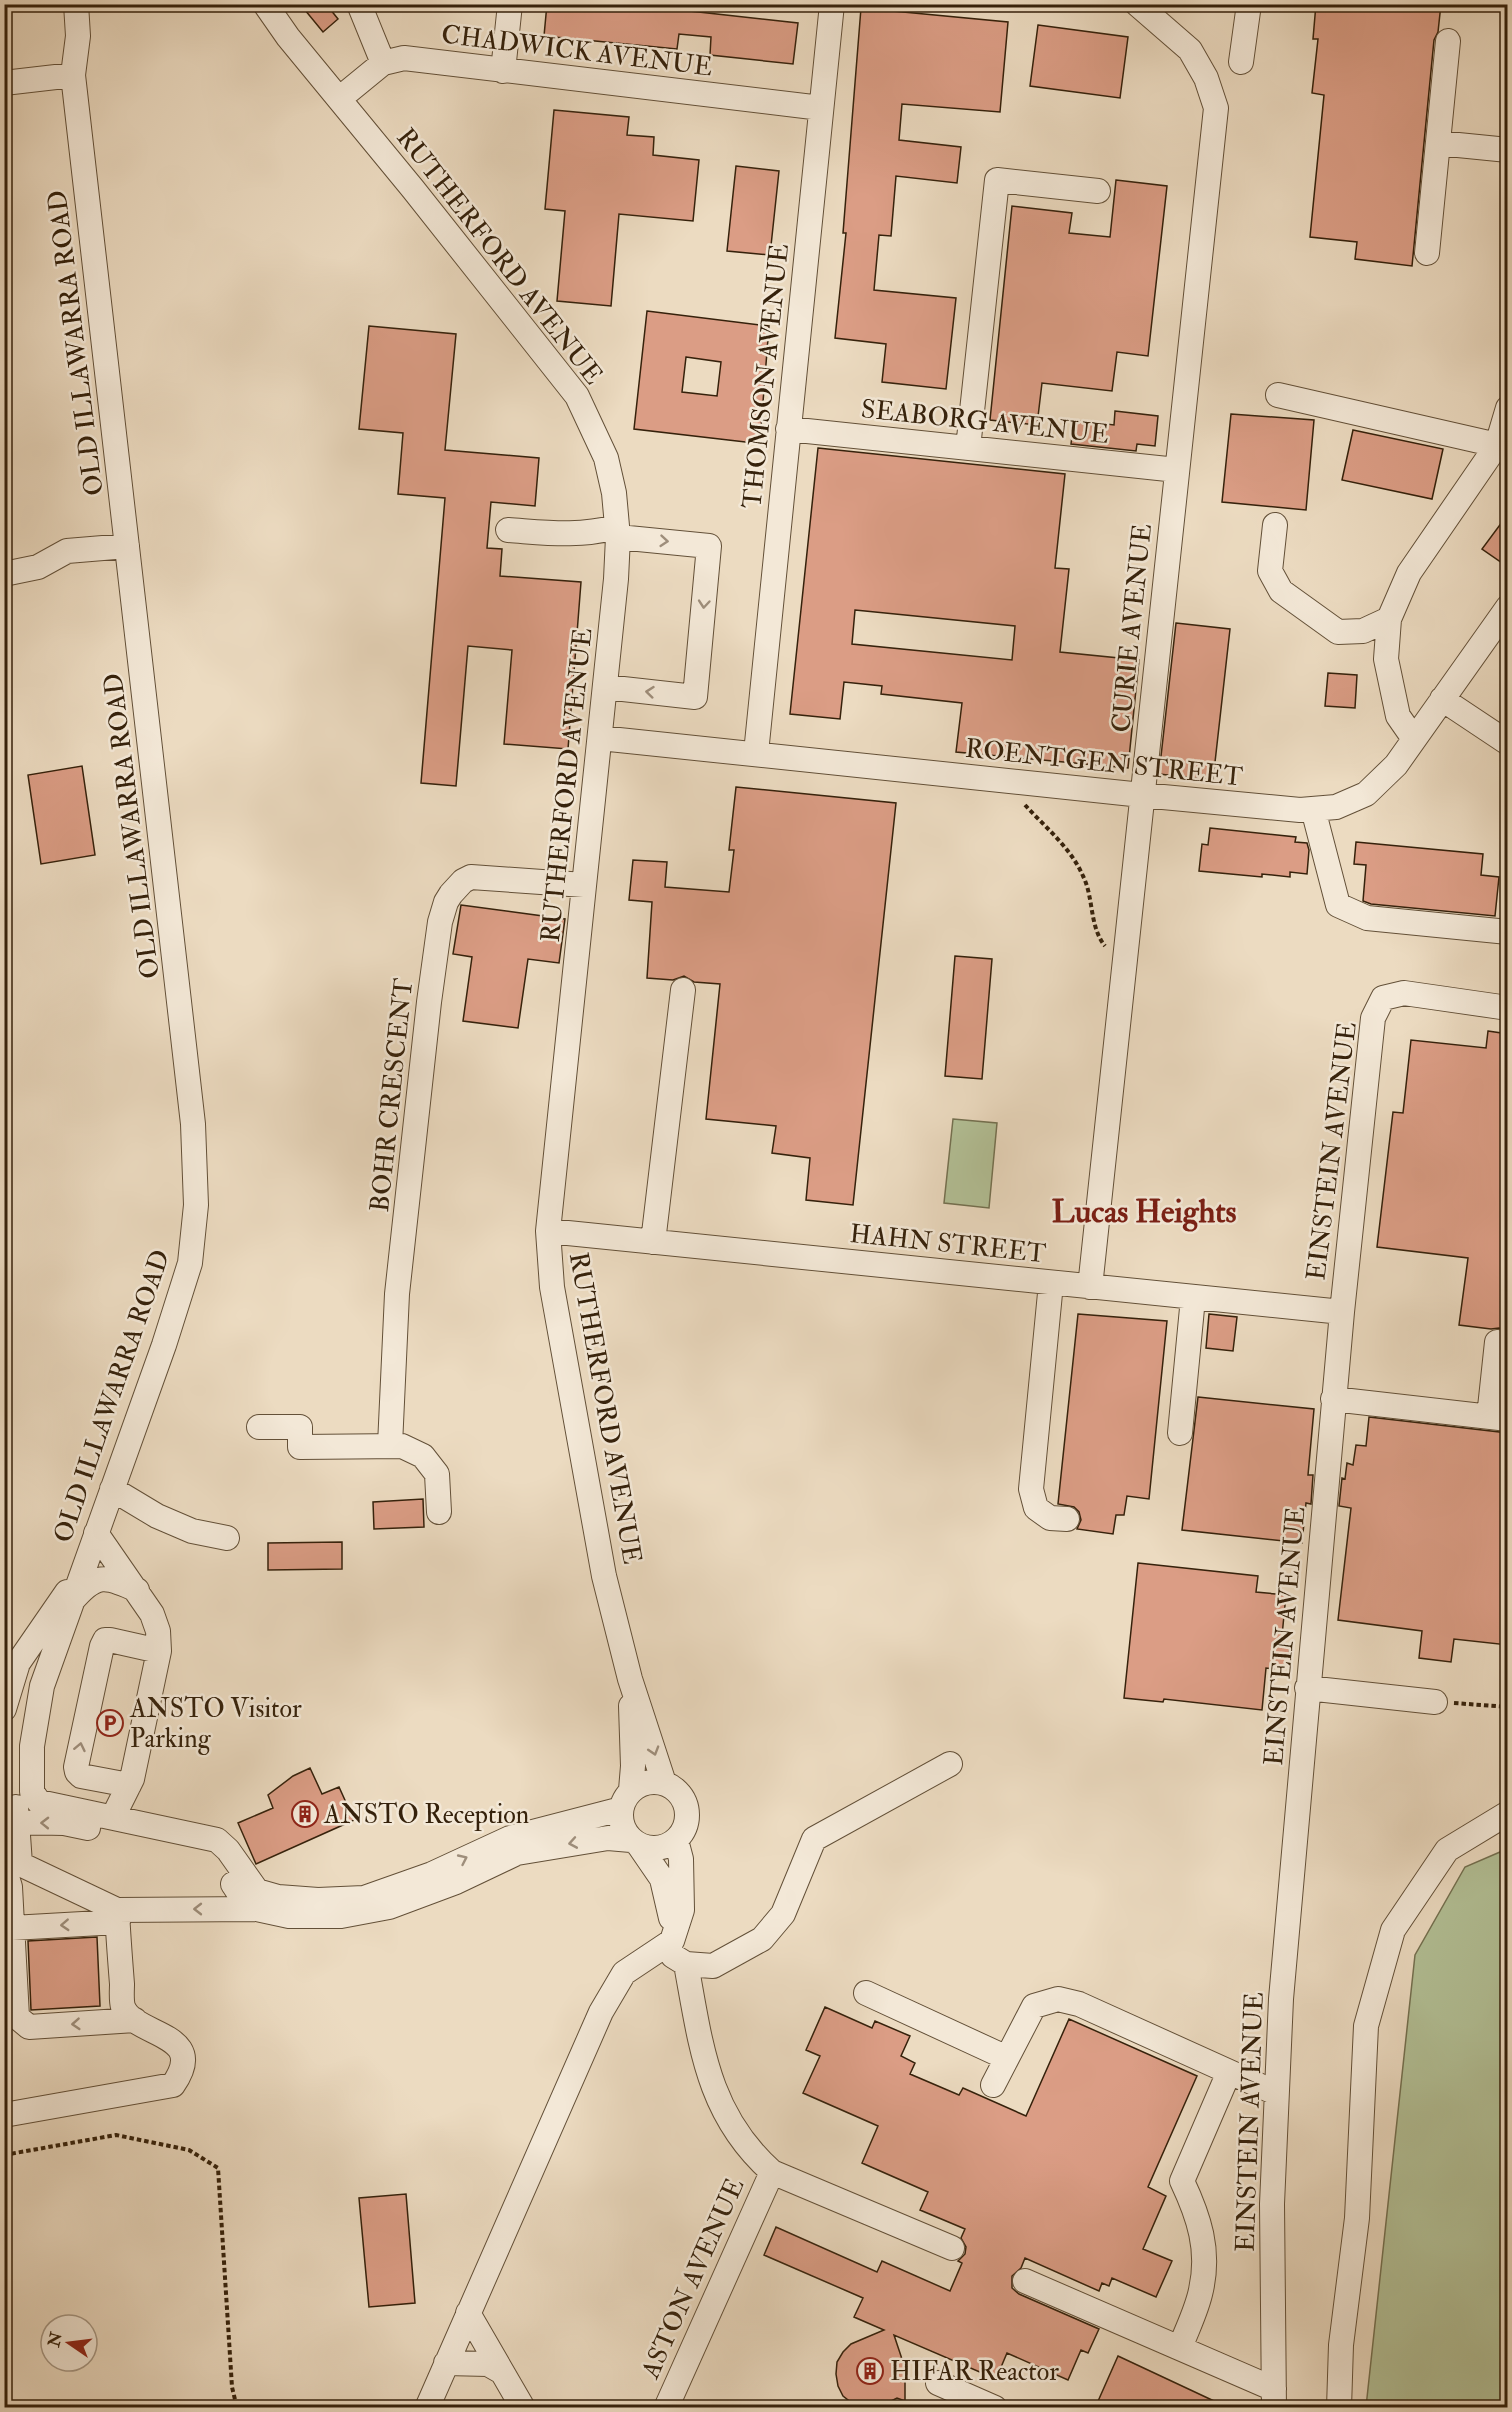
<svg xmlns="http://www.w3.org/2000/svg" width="1512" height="2412" font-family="'IM FELL Double Pica',serif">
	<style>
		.green { fill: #b3c197; stroke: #747151; stroke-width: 1.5 }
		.building { fill: #db9d85; stroke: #35210b; stroke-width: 1.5; fill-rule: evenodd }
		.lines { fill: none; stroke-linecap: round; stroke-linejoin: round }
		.minor-casing { stroke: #635038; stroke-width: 26 }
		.path { stroke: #35210b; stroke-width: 4; stroke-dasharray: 4.5 3; stroke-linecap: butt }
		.minor { stroke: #f3e8d7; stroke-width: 24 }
		.oneway { stroke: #9e8e7b }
		.labels { text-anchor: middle; stroke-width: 5; stroke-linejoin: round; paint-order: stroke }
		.street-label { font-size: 26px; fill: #35210b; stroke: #f3e8d7 }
		.poi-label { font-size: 26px; fill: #35210b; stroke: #f3e8d7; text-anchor: start }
		.district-label { font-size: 32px; font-weight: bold; fill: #7a1f14; stroke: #f3e8d7 }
	</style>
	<rect width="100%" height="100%" fill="#ecdbc1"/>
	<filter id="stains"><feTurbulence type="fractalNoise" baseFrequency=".00333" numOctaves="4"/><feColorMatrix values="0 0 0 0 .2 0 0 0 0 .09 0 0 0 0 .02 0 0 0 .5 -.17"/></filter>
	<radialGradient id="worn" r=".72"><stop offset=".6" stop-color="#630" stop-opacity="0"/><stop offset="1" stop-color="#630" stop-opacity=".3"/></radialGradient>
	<!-- green -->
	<path class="green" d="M953,1119L997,1123L989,1208L944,1203Z
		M1507,1849V2407H1366L1415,1955L1465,1867Z"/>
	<!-- building -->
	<path class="building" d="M300,4H326L338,19L323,32Z
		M547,4H682L681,10L798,23L793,64L710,55L711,37L679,34L677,49L544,36Z
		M1316,4H1441L1438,32L1434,40L1412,266L1355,259L1357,242L1310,237L1324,95L1312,93L1318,39H1313Z
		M861,8L1008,22L1000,112L902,104L899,140L961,147L957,183L896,176L891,236L879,235L874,290L956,298L946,389L882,382L886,344L835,338L846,233H843Z
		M1038,25L1128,37L1120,98L1030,86Z
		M554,110L629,117L627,135L654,137L653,155L699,160L693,221L619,214L611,306L557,301L565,211L545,209Z
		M736,166L779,171L770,255L727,251Z
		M1116,180L1167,186L1148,356L1117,352L1112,391L1042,383L1037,425L990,420L1012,206L1072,213L1069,233L1110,237Z
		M647,311L769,326L760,440L754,443L634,429ZM686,357L721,362L717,396L682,392Z
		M369,326L456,334L445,450L539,458L535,506L491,502L487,548L502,549L500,576L581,582L568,749L504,744L512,650L468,646L456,786L421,783L445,498L398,494L403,433L359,429Z
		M1115,411L1158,416L1155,446L1137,444L1136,451L1071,444L1074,420L1114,425Z
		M1231,414L1314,420L1306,510L1222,502Z
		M1353,430L1443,449L1432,499L1342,480Z
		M818,448L1065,474L1055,568L1069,569L1060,652L1139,660L1128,768L956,752L962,703L881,694L882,686L844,682L840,719L790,714ZM855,610L1015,626L1012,660L852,644Z
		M1508,514V567L1482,549Z
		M1176,623L1230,629L1213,780L1159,774Z
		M1328,673L1357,675L1355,708L1325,706Z
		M82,766L95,855L41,864L28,775Z
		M736,787L896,803L853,1205L806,1200L810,1158L772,1153L776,1126L706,1119L720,984L694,982L684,976L673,980L647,978L652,902L629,900L633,860L667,862L665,887L729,892L734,850H729Z
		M1210,828L1296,837L1295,842L1307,843L1309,850L1307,874L1290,872V877L1262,874V877L1199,871L1202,844L1208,845Z
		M1356,842L1483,854L1481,875L1499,877L1495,916L1371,904L1363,901L1366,865L1354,864Z
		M461,905L565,919L559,963L528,959L518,1028L463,1021L472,957L453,954Z
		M955,956L992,959L982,1079L945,1076Z
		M1488,1031L1508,1034V1332L1499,1328L1491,1329L1459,1325L1468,1258L1377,1247L1393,1112L1403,1113L1411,1040L1486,1048Z
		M1078,1314L1167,1321L1149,1499L1127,1496L1124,1515H1116L1113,1534L1077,1529L1081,1520L1079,1512L1074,1507L1058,1504Z
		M1209,1314L1237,1317L1233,1351L1206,1348Z
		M1198,1397L1314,1409L1308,1475H1313L1311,1504L1306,1503L1302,1543L1182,1530Z
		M1369,1417L1508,1433V1645L1454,1639L1451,1662L1419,1658L1422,1631L1338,1620L1351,1508L1339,1506L1342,1478L1345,1479L1347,1463L1353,1465L1356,1445L1366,1446Z
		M423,1499L424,1527L374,1529L373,1502Z
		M342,1542V1569L268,1570V1543Z
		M1138,1563L1258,1576L1256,1592L1286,1595L1281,1646L1290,1647L1288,1666L1275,1665L1274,1669L1266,1668L1262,1710L1164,1699L1163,1702L1124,1698Z
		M310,1768L322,1794L339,1787L354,1820L256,1864L238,1823L273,1808L268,1795L293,1776Z
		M97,1937L100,2006L31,2010L28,1941Z
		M825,2007L872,2028L875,2021L910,2036L901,2056L915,2063L910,2074L959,2095L963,2088L1026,2116L1069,2019L1197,2076L1148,2187L1166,2196L1143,2249L1172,2261L1156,2297L1112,2278L1109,2286L1102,2283L1099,2291L1025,2258L1021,2268L1012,2276V2288L1019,2294L1099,2329L1088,2353L1081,2350L1068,2380L1007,2353L996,2379L894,2335L905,2368V2401L897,2398L877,2408H862L852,2403L843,2396L838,2386L836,2374L837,2362L843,2352L851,2344L884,2330L854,2317L863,2298L764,2255L776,2227L877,2272L882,2261L950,2291L962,2263L958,2261L965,2254L966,2247L961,2238L965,2229L920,2210L928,2192L862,2163L878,2126L803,2093L820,2056L806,2050Z
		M406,2194L415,2303L369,2307L359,2198Z
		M1118,2356L1229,2408H1095Z"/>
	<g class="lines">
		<defs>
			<path id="minor" d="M76,4L78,36L73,75L193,1124L196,1205L190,1263L164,1345L42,1686L32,1746V1792L39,1802L217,1840L228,1850L257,1891L278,1897L318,1900L364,1898L432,1874L510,1838L621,1809
				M265,4L288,37L413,189L577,396L606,458L614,493L618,537L616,579L548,1231L552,1287L604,1576L630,1679L664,1783
				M359,4L383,63
				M1241,62L1249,4
				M503,71L510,4
				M4,83L73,75
				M339,99L383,63L404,58L821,108
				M1438,143L1508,150
				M1427,253L1448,41
				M1278,395L1497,445
				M788,429L1177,470
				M968,448L997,180L1098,191
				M1275,525L1270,571L1281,591L1338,632L1363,631L1389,619
				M508,530C550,533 576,537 617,527
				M4,574L38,567L67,551L127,546
				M605,687L695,697L709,546L618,537
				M1442,699L1508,743
				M600,738L1142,795L1300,810L1336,807L1366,794L1396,765L1508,607
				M1414,739L1398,716L1386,659L1389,619L1409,573L1497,445L1508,408
				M756,753L832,4
				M1313,809L1338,905L1367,918L1508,932
				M548,1231L1342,1312
				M653,1242L683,990
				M1051,1283L1031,1489L1036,1508L1050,1518L1067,1519
				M1090,1287L1216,108L1206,78L1190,50L1137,4
				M1333,1399L1508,1419
				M1489,1417L1497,1342
				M259,1427H300V1447L402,1446L423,1456L437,1474L439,1512
				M1180,1433L1193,1298
				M390,1445L397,1294L429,1002L440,922L446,902L451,894L463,881L471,877L584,885
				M112,1489L157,1516L192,1531L227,1538
				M96,1533L152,1614L158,1631L159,1651L132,1779L113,1817
				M72,1601C96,1573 105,1575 137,1590
				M1307,1688L1435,1702
				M631,1706L633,1766L631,1790
				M4,1709L18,1663L67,1592
				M621 1815a33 33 0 1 1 66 0a33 33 0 1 1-66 0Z
				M129,1785L81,1776L77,1772L76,1767L102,1646L105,1640H110L159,1651
				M16,1807L20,1864L117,1910L256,1909
				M4,1810L16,1822L64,1823L88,1828
				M638,1844L662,1879L671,1918
				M4,1867L10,1887L17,2017L29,2027L135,2020
				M233,1884L243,1899L256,1909L289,1916H341L389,1907L456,1882L517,1853L608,1838L631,1840
				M12,1928L118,1922
				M673,1956L686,1964L713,1966L762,1939L783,1914L814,1839L950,1764
				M686,1964C701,2045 707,2114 772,2172L952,2248
				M866,1993L1007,2058L1034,2006L1058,1999L1079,2004L1276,2093
				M993,2085L1007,2058
				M4,2115L173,2085C210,2032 134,2037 123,2007C121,2000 122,1990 122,1984C120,1959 118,1934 117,1910
				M1025,2281L1274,2389
				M468,2313L523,2408
				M1180,2348C1187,2329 1197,2310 1201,2290C1210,2250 1199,2217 1182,2181L1229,2072
				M446,2363L488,2364L502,2372
				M938,2383L995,2408
				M427,2408L601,2012L624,1973L672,1941L682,1910L681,1859L676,1840
				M666,2408L772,2172
				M1274,2408L1272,2204L1281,1999L1342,1312L1373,1018L1383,998L1404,993L1508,1008
				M1339,2408L1341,2345L1357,2218L1366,2026L1393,1930L1447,1850L1508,1813"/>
		</defs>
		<!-- minor casing -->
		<use href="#minor" class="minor-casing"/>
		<!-- path -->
		<path class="path" d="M1025,805C1045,827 1071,848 1083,876C1094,898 1089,926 1105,946
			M1454,1703L1508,1707
			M4,2155L116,2135L189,2150L218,2168L232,2387L237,2408"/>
		<!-- minor -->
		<use href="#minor" class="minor"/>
	</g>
	<!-- one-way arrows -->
	<defs><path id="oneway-chevron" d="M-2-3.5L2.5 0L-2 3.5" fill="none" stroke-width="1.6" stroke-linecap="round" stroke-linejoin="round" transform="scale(1.5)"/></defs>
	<g class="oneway">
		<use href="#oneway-chevron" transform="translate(664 541) rotate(5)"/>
		<use href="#oneway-chevron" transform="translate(704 604) rotate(95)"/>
		<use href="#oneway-chevron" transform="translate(650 692) rotate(-174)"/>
		<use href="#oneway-chevron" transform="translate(80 1747) rotate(-78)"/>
		<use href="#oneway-chevron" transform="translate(654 1751) rotate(73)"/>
		<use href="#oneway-chevron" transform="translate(45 1823) rotate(-179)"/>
		<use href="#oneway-chevron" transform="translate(573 1843) rotate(170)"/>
		<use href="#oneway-chevron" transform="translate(463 1859) rotate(-25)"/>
		<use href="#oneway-chevron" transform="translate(198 1909) rotate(180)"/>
		<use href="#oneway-chevron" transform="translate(65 1925) rotate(177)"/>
		<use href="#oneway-chevron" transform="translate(76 2024) rotate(176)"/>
	</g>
	<!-- icons -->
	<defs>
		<symbol id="parking-ring" viewBox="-11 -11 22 22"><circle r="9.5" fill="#f3e8d7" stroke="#8f2418" stroke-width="1.5"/><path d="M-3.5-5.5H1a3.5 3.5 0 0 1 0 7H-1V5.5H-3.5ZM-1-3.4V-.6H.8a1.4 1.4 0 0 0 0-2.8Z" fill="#8f2418"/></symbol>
		<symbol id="building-ring" viewBox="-11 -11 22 22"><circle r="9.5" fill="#f3e8d7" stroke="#8f2418" stroke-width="1.5"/><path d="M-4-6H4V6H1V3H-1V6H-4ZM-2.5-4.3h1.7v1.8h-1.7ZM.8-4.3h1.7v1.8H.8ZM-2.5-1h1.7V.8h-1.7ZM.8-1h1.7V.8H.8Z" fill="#8f2418"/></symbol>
	</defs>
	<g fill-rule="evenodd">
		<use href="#parking-ring" x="95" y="1708" width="30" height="30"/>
		<use href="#building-ring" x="290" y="1799" width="30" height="30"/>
		<use href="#building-ring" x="855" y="2356" width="30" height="30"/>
	</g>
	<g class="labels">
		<!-- street labels -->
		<g class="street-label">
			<text transform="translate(577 50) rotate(7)" y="9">CHADWICK AVENUE</text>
			<text transform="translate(500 256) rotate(52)" y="9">RUTHERFORD AVENUE</text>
			<text transform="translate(75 343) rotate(-97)" y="9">OLD ILLAWARRA ROAD</text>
			<text transform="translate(765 376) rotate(-84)" y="9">THOMSON AVENUE</text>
			<text transform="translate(985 421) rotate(6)" y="9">SEABORG AVENUE</text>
			<text transform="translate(1131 628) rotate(-84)" y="9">CURIE AVENUE</text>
			<text transform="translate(1104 762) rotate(6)" y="9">ROENTGEN STREET</text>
			<text transform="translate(566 785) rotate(-84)" y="9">RUTHERFORD AVENUE</text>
			<text transform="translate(131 826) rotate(-97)" y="9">OLD ILLAWARRA ROAD</text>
			<text transform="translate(391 1095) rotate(-84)" y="9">BOHR CRESCENT</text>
			<text transform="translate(1331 1151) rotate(-83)" y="9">EINSTEIN AVENUE</text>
			<text transform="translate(948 1243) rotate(6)" y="9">HAHN STREET</text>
			<text transform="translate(111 1396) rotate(-71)" y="9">OLD ILLAWARRA ROAD</text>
			<text transform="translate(606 1408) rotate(80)" y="9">RUTHERFORD AVENUE</text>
			<text transform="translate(1284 1636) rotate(-85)" y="9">EINSTEIN AVENUE</text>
			<text transform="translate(1249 2122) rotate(-88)" y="9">EINSTEIN AVENUE</text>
			<text transform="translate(692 2278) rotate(-66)" y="9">ASTON AVENUE</text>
		</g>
		<!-- poi labels -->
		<g class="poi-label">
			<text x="130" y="1717">ANSTO Visitor<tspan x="130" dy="30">Parking</tspan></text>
			<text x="324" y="1823">ANSTO Reception</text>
			<text x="890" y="2380">HIFAR Reactor</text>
		</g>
		<!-- district labels -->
		<g class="district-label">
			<text x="1144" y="1222">Lucas Heights</text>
		</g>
	</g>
	<!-- margin -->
	<rect width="1512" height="2412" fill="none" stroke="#ecdbc1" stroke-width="24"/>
	<rect x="6" y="6" width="1500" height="2400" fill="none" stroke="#35210b" stroke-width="3"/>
	<rect x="12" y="12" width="1488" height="2388" fill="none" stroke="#35210b" stroke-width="1.5"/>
	<!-- north arrow -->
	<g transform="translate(69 2343) rotate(284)"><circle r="28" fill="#f3e8d7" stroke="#a79885" stroke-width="1.5"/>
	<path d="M0-4.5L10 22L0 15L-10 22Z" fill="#8f2418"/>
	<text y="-9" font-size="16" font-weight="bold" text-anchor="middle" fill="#35210b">N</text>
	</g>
	<rect width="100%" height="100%" filter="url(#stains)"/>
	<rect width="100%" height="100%" fill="url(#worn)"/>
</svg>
